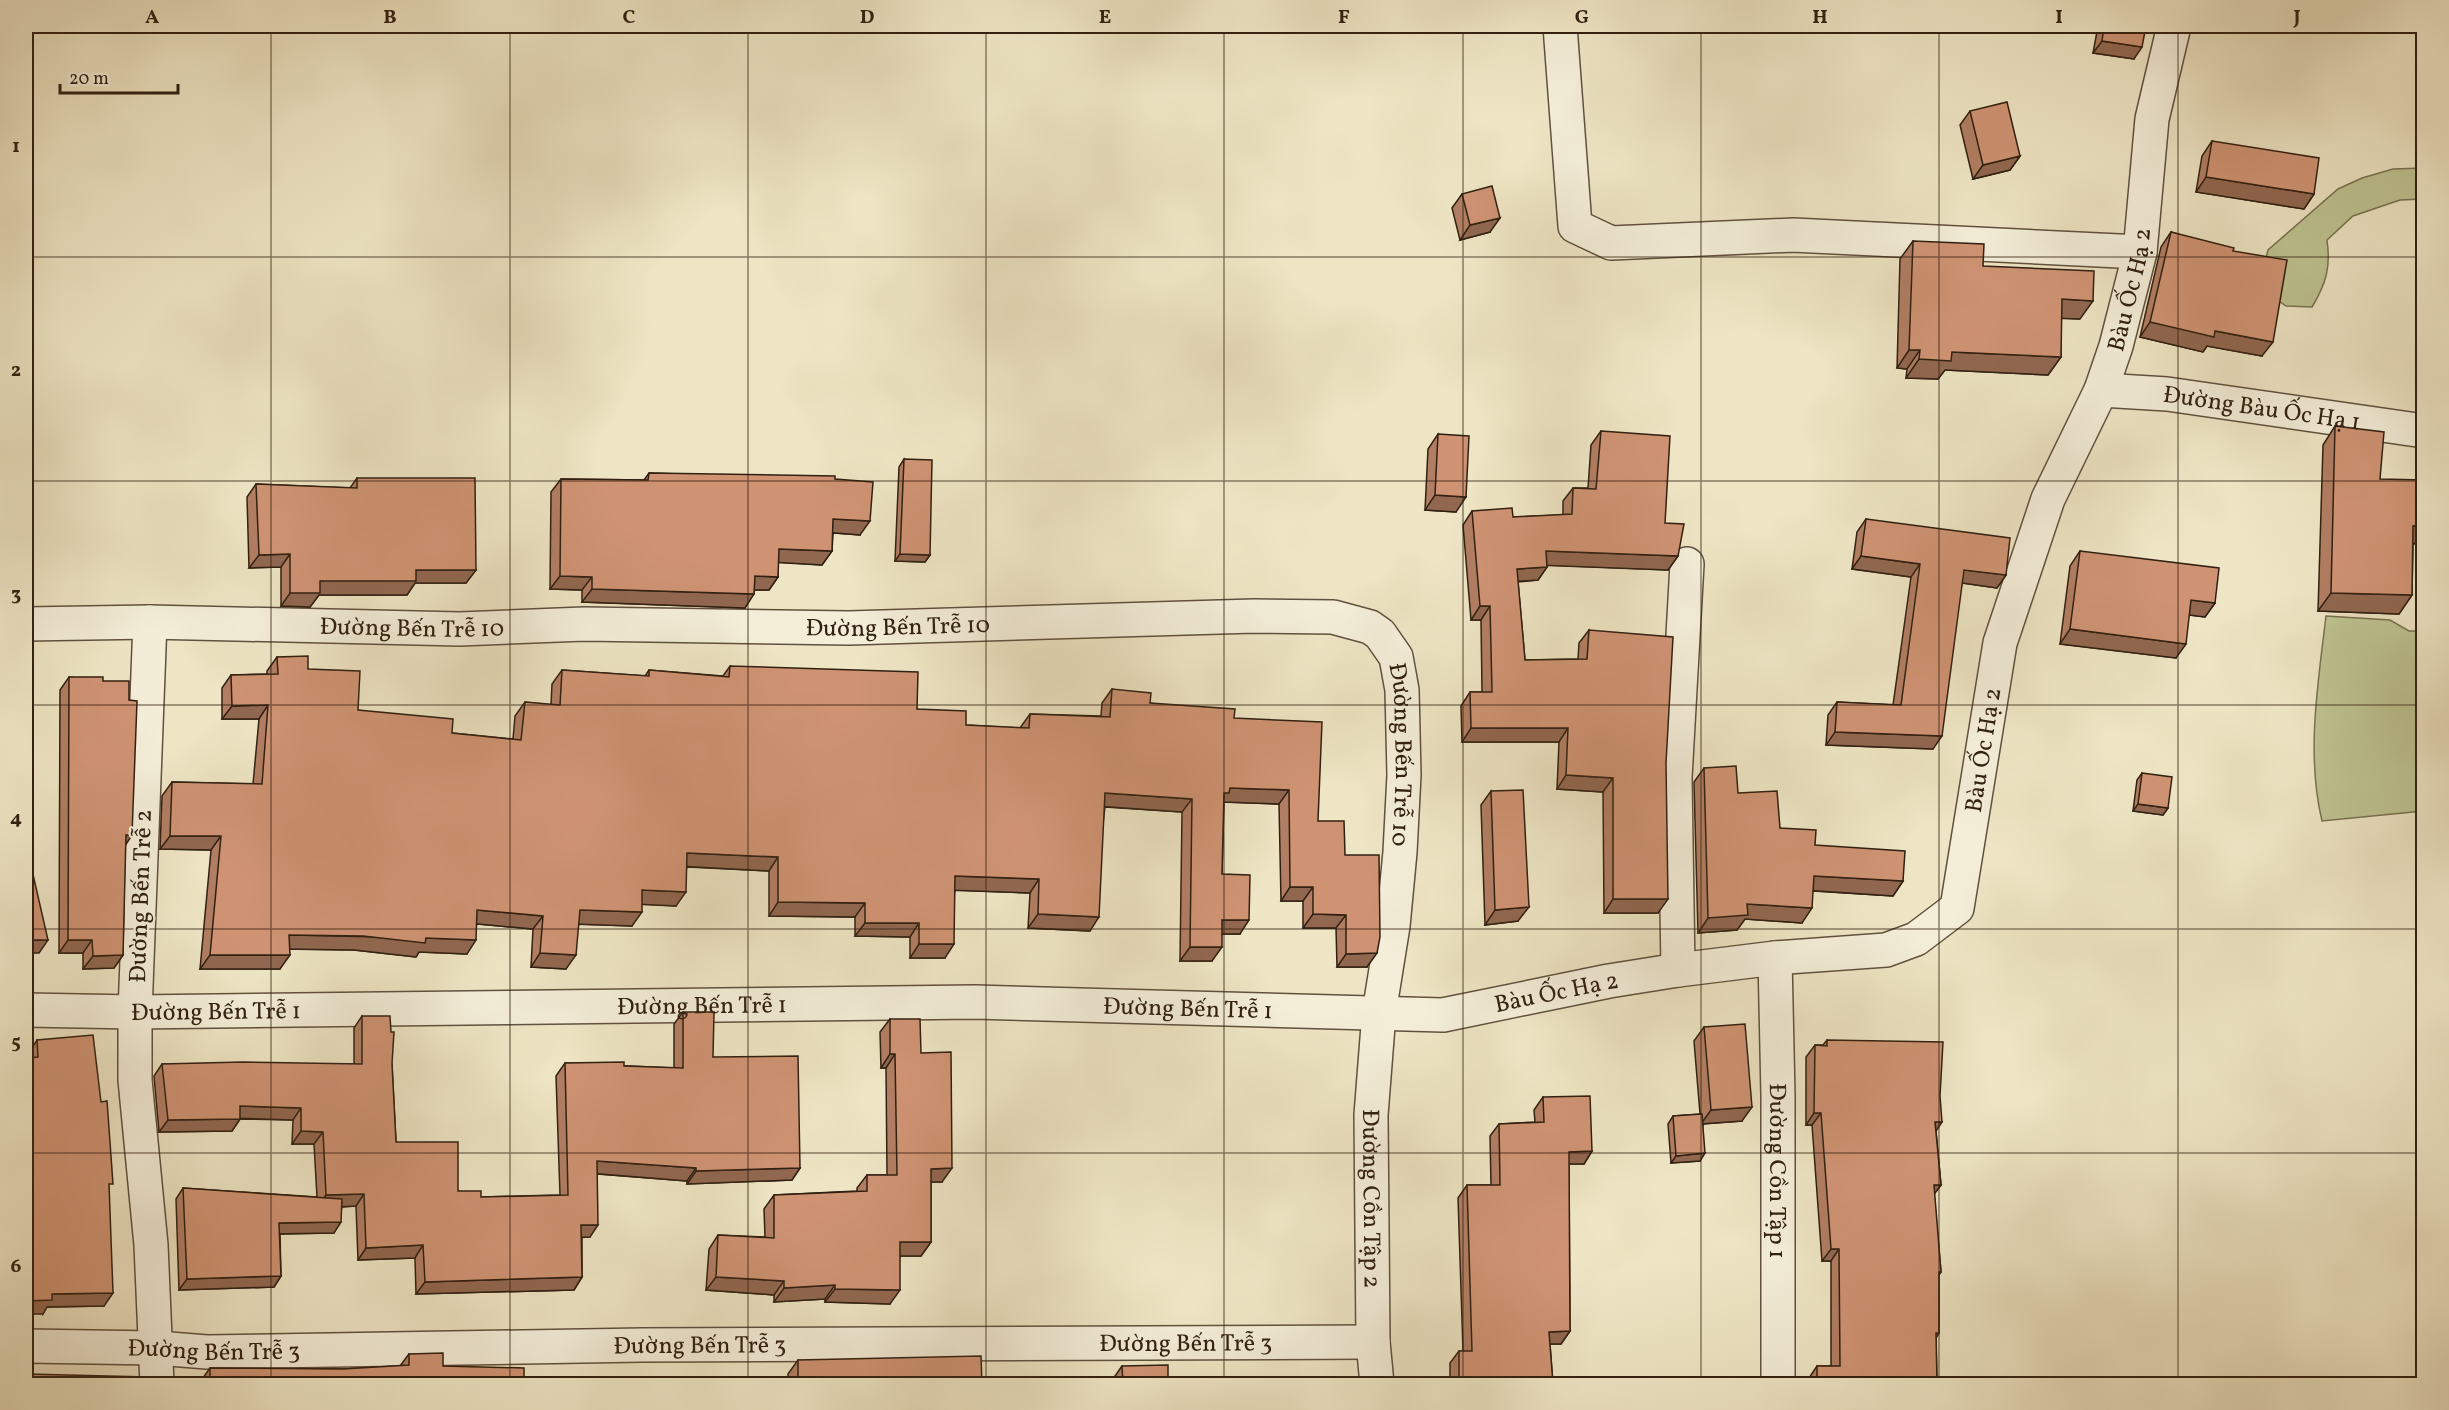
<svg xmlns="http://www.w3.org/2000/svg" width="2449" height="1410" font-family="Vollkorn,serif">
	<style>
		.green { fill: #bec391; stroke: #787251; stroke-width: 1.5 }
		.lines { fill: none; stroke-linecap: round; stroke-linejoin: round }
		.street-casing { stroke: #60513e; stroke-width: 36 }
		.street { stroke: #f4eed9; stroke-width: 33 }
		.wall { fill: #b27e63; stroke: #312011; stroke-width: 1.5 }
		.shaded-wall { fill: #916750; stroke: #312011; stroke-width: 1.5 }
		.building { fill: #cf9373; stroke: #312011; stroke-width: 1.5 }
		.grid { fill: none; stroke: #312011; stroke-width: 1.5; stroke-opacity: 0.55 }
		.labels { text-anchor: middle; stroke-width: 4.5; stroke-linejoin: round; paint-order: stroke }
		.street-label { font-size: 24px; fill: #312011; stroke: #f4eed9 }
		.neatline { fill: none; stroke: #312011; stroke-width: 2 }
		.grid-label { font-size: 20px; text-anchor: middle; font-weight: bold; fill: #312011 }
	</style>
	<rect width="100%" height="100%" fill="#eee5c4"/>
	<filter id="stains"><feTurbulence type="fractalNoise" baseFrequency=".00333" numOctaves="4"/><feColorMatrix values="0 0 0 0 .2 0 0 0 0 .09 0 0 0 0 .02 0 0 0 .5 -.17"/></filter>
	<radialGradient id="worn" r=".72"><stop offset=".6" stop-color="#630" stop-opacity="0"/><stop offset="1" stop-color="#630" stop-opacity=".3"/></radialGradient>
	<!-- green -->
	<path class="green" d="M2423,168V199L2400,200L2353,216L2327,240C2331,267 2326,284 2312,307L2286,306L2259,287L2268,250L2338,189L2362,178L2393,169Z
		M2326,616L2390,620L2409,631H2423V811L2322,821C2306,754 2318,684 2326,616Z"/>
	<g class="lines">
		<defs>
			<g id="street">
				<path d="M1560,26L1575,226L1611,243L1793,235L2140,252"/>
				<path id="s1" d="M2101,390L2167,394L2424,431"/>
				<path d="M150,622L135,1012V1080L151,1245L157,1384"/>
				<path id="s2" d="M26,624L150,622L460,629L584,624L849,628L1254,616L1333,617L1370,627L1380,634L1396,657L1402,690L1404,775L1400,852L1393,926L1379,1013L1371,1115L1373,1342L1377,1384"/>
				<path id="s3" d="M1775,958L1778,1096V1384"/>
				<path d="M1678,970L1675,778L1687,564"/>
				<path id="s4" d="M26,1010L135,1012L975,1002L1443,1015L1609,981L1678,970L1775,958L1886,950L1916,939L1957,908L2000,643L2048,499L2101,390L2116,346L2140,252L2152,119L2174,26"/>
				<path id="s5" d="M26,1346L157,1348L207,1352L642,1345L1373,1342"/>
			</g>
		</defs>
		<!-- street casing -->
		<use href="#street" class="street-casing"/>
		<!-- street -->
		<use href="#street" class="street"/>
	</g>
	<!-- wall -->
	<path class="wall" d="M2098,26H2146L2134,59L2093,53Z
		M1970,111L2020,156L2010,170L1973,179L1960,125Z
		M2212,141L2314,194L2304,209L2196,192L2202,156Z
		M1462,194L1490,232L1460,240L1452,208Z
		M2171,232L2233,251L2262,356L2207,346L2203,352L2140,337L2161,247Z
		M1913,241L1983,266L2080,319L2061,318V357L2048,375L1945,370L1938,379L1906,378L1907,369L1897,368L1900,259Z
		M2335,426L2380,479L2424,543L2413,544L2412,595L2399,614L2318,611L2323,445Z
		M1601,431L1665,523L1678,556L1668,570L1547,565V567L1538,580L1518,582L1525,660L1578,659L1579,643L1589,630L1658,913H1604L1603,792L1557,789L1559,742H1462L1461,706L1470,692H1482L1481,620H1471L1463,525L1472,511L1513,517L1563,515V501L1573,488H1588L1591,445Z
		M1438,434L1456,512L1425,510L1428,449Z
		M904,459L930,555L925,562L895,561L899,467Z
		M649,473L835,479L860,535L833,533L832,551L822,565L778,562V577L769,590H755L745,608L582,602V590L550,589L551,492L561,479L644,480Z
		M357,478L476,570L466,583H415L407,595H319L310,607L281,606V567L249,568L247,497L256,484L350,488Z
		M1866,519L2006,575L1997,588L1962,583L1933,749L1826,745L1828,715L1837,702L1893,705L1911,577L1852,569L1857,532Z
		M2080,551L2215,603L2205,617L2189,615L2176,658L2060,644L2070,566Z
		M277,657L308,669L358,710L452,733L513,739L515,716L525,702L551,705L552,684L562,670L645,676L649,670L723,676L730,666L917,709L966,725L1020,728L1030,714L1101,716L1102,703L1112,689L1150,703L1234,718L1345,855L1367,967H1337L1336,928H1303V901H1281L1279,804L1224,802L1222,874L1240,934H1222L1212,961H1180L1182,812L1105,807L1090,931L1028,928L1030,893L955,890L945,958H910V937L855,936V917L769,916V871L687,867L676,906L642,904L632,926L579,924L566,969L531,967L533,929L477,924L467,954L419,952L416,957L354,950L289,949L280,969H200L211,850L160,849L162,796L172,782L253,784L259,719H222V688L231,675L267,674V671Z
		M69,677L103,681L125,845L123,955L114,968L83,969V953H59L60,690Z
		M1704,768L1738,793L1780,828L1815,845L1903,881L1893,896L1813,891L1802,923L1745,919L1737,930L1698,933L1694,782Z
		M2142,773L2168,808L2163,815L2133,811L2137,780Z
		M1491,791L1518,921L1485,925L1481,805Z
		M683,1012L713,1057L800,1168L792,1180L687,1184V1181L597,1174L590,1237H582V1277L574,1290L416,1294L415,1258L358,1260L356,1206L342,1207L334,1233L280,1234L281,1276L274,1287L179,1290L176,1199L183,1188L317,1197L314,1144H292L293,1120L240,1119L232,1131L159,1132L154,1076L162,1064H354V1028L362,1016L392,1064L396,1142L458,1191L481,1197L560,1195L556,1076L565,1063L674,1068V1024Z
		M890,1019L921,1053L942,1182H931V1242L921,1256H900L890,1304L825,1302V1299L774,1302V1295L706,1290L709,1249L718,1235L765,1237L764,1209L774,1195L857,1191V1188L867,1175H887L886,1068H881L880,1032Z
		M1704,1027L1742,1121L1703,1124L1700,1161L1671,1163L1668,1124L1673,1116L1700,1114L1694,1041Z
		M37,1040L109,1188L104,1306L47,1307L43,1314L28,1054Z
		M1827,1040L1936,1131L1941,1185L1934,1194L1941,1272L1939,1275V1333L1936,1338L1937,1384H1809V1378L1817,1366H1831V1261H1822L1812,1125H1806V1057L1815,1045H1823Z
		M1543,1097L1592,1151L1584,1164H1569L1570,1331L1561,1344H1550L1553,1384H1450V1363L1459,1351H1463L1458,1198L1467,1185H1491L1490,1136L1499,1124L1535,1122L1534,1110Z
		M409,1354L443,1366L524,1380L588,1384H200V1382L210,1368L343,1369L400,1366Z
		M798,1360L982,1384L788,1381V1374Z
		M1122,1366L1168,1384H1113V1379Z"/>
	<!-- shaded-wall -->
	<path class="shaded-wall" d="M2336,26H2373L2368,32Z
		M2102,41L2142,47L2134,59L2093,53Z
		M2020,156L2010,170L1973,179L1983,165Z
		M2206,177L2314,194L2304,209L2196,192Z
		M1500,218L1490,232L1460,240L1470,225Z
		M2062,299L2093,301L2080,319L2049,318Z
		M2150,322L2215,331L2273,342L2262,356L2207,346L2203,352L2140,337Z
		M1909,350H1920L1907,369L1897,368Z
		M1952,352L2061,357L2048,375L1945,370L1938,379L1906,378L1919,359Z
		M1435,495L1466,497L1456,512L1425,510Z
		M833,519L870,521L860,535L824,532Z
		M2424,525V543L2400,544L2413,526Z
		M779,549L832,551L822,565L769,562Z
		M1546,551L1678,556L1668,570L1536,565Z
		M290,554L281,567L249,568L259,555Z
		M900,554L930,555L925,562L895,561Z
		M1861,556L1920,564L1911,577L1852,569Z
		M1547,567L1538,580L1507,582L1517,569Z
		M416,570H476L466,583H415L407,595H319L310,607L281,606L290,593L320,581Z
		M1964,570L2006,575L1997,588L1955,582Z
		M560,576L592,577L582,590L550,589Z
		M755,576L778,577L769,590H746Z
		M592,589L754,594L745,608L582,602Z
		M2331,593L2412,595L2399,614L2318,611Z
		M2191,600L2215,603L2205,617L2181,614Z
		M1480,606H1490L1481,620H1471Z
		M2070,629L2186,644L2176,658L2060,644Z
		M268,705L259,719H222L232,706Z
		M1471,728H1568L1559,742H1462Z
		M1835,732L1942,736L1933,749L1826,745Z
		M1566,775L1613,778L1603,792L1557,789Z
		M1230,788L1289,790L1279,804L1223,802L1224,793Z
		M1105,793L1192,799L1182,812L1096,806Z
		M2138,804L2168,808L2163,815L2133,811Z
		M126,835H132L123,849Z
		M170,836H221L211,850L160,849Z
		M26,844H31L26,852Z
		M687,853L778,857L769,871L678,866Z
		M955,876L1039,879L1030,893L945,890Z
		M1814,876L1903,881L1893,896L1803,890Z
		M1290,887H1313L1303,901H1281Z
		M642,890L686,892L676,906L633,904Z
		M1613,899H1668L1658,913H1604Z
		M778,902L865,903L855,917L769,916Z
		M1747,904L1812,908L1802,923L1745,919L1737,930L1698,933L1708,918Z
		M1529,907L1518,921L1485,925L1495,910Z
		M477,910L543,916L533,929L467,923Z
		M580,910L642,912L632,926L571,924Z
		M1038,914L1099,917L1090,931L1028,928Z
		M1313,914L1346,915L1336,928H1303Z
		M1222,920H1249L1240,934H1212Z
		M865,923H919L910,937L855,936Z
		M289,935L426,938L476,940L467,954L419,952L416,957L354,950L280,949Z
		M26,940H48L39,953H26Z
		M68,940H92L83,953H59Z
		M919,944H954L945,958H910Z
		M1190,947H1222L1212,961H1180Z
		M540,953L576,955L566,969L531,967Z
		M1377,953L1367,967H1337L1346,954Z
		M123,955L114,968L83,969L93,956Z
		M210,955H290L280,969H200Z
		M890,1054H895L886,1068H881Z
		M240,1106L301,1108L293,1120L231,1118Z
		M1752,1107L1742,1121L1701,1124L1711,1110Z
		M1814,1113H1821L1812,1125H1806Z
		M240,1119L232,1131L159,1132L168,1120Z
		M1935,1122H1942L1934,1134Z
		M301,1131L323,1132L314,1144H292Z
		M1592,1151L1584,1164H1561L1569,1152Z
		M1705,1153L1700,1161L1671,1163L1676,1156Z
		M597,1161L696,1168L687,1181L588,1173Z
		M800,1168L792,1180L687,1184L696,1171Z
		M952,1168L942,1182H922L931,1169Z
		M1934,1185H1941L1932,1197Z
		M364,1194L356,1206L317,1208L326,1195Z
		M341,1222L334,1233L272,1234L279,1223Z
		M581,1225H598L590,1237L573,1238Z
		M900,1242H931L921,1256H891Z
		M423,1245L415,1258L358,1260L366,1248Z
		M1831,1249H1839L1831,1261H1822Z
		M281,1276L274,1287L179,1290L187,1279Z
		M582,1277L574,1290L416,1294L425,1282Z
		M716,1277L784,1281L774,1295L706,1290Z
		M835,1285L825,1299L774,1302L784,1288Z
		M835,1289L900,1290L890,1304L825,1302Z
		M113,1293L104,1306L47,1307L43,1314H26V1301L52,1294Z
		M1570,1331L1561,1344H1540L1549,1332Z"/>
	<!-- building -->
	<path class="building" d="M2104,26H2146L2142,47L2102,41Z
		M2007,102L2020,156L1983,165L1970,111Z
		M2212,141L2319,158L2314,194L2206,177Z
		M1492,186L1500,218L1470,225L1462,194Z
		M2171,232L2234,248L2233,251L2287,260L2273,342L2215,331L2214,337L2150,322Z
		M1913,241L1984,244L1983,266L2094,271L2093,301L2062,299L2061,357L1952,352L1951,361L1919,359L1920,350H1909Z
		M2335,426L2384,432L2380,479L2424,480V525L2413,526L2412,595L2331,593Z
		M1601,431L1670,436L1665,523L1684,524L1678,556L1546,551L1547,567L1517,569L1525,660L1587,659L1589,630L1673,637L1666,763L1668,899H1613V778L1566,775L1568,728H1471L1470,692H1492L1490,606H1480L1472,511L1512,508L1513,517L1572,514L1573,488L1596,489Z
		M1438,434L1469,436L1466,497L1435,495Z
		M904,459L932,460L930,555L900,554Z
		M649,473L835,476V479L873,482L870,521L833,519L832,551L779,549L778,577L755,576L754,594L592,589V577L560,576L561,479L648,480Z
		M357,478H475L476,570H416V581H320V593H290V554L259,555L256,484L357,488Z
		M1866,519L2010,538L2006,575L1964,570L1942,736L1835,732L1837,702L1901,705L1920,564L1861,556Z
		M2080,551L2219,568L2215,603L2191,600L2186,644L2070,629Z
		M308,656V669L360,671L358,710L453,719L452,733L521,740L525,702L560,705L562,670L649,676V670L729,677L730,666L918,672L917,709L966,711V725L1029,728L1030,714L1110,717L1112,689L1151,693L1150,703L1235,709L1234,718L1322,722L1318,821H1344L1345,855H1379L1380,937L1377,953L1346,954V915L1313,914V887H1290L1289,790L1230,788L1229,793H1224L1222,874L1250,875L1249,920H1222V947H1190L1192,799L1105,793L1099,917L1038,914L1039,879L955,876L954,944H919V923H865V903L778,902V857L687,853L686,892L642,890V912L580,910L576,955L540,953L543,916L477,910L476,940L426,938L425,943L363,936L289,935L290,955H210L221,836H170L172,782L262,784L268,705L232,706L231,675L278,674L277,657Z
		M69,677H103V681H129V700L137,701L132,835H126L123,955L93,956L92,940H68Z
		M1736,766L1738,793L1777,791L1780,828L1816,830L1815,845L1905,851L1903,881L1814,876L1812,908L1747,904L1748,915L1708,918L1704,768Z
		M2142,773L2172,777L2168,808L2138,804Z
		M1523,790L1529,907L1495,910L1491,791Z
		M26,822L32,823L31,844H26L48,940H26Z
		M683,1012H714L713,1057L798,1056L800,1168L696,1171V1168L597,1161L598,1225H581L582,1277L425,1282L423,1245L366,1248L364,1194L326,1195L323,1132L301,1131V1108L240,1106V1119L168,1120L162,1064L243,1062L362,1064V1016H390L391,1032H394L392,1064L396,1142H458V1191H481V1197L568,1195L565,1063L624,1062V1066L683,1068Z
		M890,1019H920L921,1053L951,1052L952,1168L931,1169V1242H900V1290L835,1289V1285L784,1288V1281L716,1277L718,1235L774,1238V1195L867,1191V1175H897L895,1054H890Z
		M1745,1024L1752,1107L1711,1110L1704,1027Z
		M93,1035L101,1102L107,1101L113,1184H109L113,1293L52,1294V1300L26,1301V1058L38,1057L37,1040Z
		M1827,1040L1943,1042L1940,1096L1942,1122H1935L1941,1185H1934L1941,1272H1939V1333H1936L1937,1384H1817V1366H1840L1839,1249H1831L1821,1113H1814L1815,1045L1827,1046Z
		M1590,1096L1592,1151L1569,1152L1570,1331L1549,1332L1553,1384H1459V1351H1472L1467,1185H1500L1499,1124L1544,1122L1543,1097Z
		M1702,1114L1705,1153L1676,1156L1673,1116Z
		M183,1188L342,1199L341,1222L279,1223L281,1276L187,1279Z
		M443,1353V1366L524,1368V1380H579V1384H588H210V1368L343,1369L409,1365V1354Z
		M981,1356L982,1384H741L798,1381V1360Z
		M1168,1365V1384H1123L1122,1366Z
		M26,1374L148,1377V1384H26Z"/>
	<!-- grid -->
	<path class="grid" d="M271,26V1384M510,26V1384M748,26V1384M986,26V1384M1224,26V1384M1463,26V1384M1701,26V1384M1939,26V1384M2178,26V1384M26,257H2424M26,481H2424M26,705H2424M26,929H2424M26,1153H2424"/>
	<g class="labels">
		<!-- street labels -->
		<g class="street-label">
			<text dy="8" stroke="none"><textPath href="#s4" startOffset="2595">Bàu Ốc Hạ 2</textPath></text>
			<text dy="8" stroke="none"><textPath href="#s1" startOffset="162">Đường Bàu Ốc Hạ 1</textPath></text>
			<text dy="8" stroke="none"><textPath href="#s2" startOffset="872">Đường Bến Trễ 10</textPath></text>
			<text dy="8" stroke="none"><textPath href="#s2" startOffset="386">Đường Bến Trễ 10</textPath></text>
			<text dy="8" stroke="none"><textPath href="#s4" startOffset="2109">Bàu Ốc Hạ 2</textPath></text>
			<text dy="8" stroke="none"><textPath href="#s2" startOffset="1484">Đường Bến Trễ 10</textPath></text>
			<text transform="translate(140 896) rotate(-88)" y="8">Đường Bến Trễ 2</text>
			<text dy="8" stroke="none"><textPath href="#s4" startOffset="1533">Bàu Ốc Hạ 2</textPath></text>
			<text dy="8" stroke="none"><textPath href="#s4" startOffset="676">Đường Bến Trễ 1</textPath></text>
			<text dy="8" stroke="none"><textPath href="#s4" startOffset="1162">Đường Bến Trễ 1</textPath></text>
			<text dy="8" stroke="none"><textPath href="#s4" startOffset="190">Đường Bến Trễ 1</textPath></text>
			<text dy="8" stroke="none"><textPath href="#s3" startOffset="213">Đường Cồn Tập 1</textPath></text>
			<text dy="8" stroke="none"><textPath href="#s2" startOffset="1930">Đường Cồn Tập 2</textPath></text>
			<text dy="8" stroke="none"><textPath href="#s5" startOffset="1160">Đường Bến Trễ 3</textPath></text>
			<text dy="8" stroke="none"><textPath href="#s5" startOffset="674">Đường Bến Trễ 3</textPath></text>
			<text dy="8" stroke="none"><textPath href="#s5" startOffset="188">Đường Bến Trễ 3</textPath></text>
		</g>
	</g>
	<!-- margin -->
	<rect width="2449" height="1410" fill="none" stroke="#eee5c4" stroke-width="66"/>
	<!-- scale -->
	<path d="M60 84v9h118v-9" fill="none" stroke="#312011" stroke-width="3"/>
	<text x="69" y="84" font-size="18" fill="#312011" stroke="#f4eed9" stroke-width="4.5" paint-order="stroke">20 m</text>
	<rect x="33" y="33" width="2383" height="1344" class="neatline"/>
	<g class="grid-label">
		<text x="152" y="23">A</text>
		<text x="390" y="23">B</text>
		<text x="629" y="23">C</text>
		<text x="867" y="23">D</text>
		<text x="1105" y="23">E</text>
		<text x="1344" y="23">F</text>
		<text x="1582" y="23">G</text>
		<text x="1820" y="23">H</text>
		<text x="2059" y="23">I</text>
		<text x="2297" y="23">J</text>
		<text x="16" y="152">1</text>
		<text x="16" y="376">2</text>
		<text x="16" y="600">3</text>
		<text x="16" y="824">4</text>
		<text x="16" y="1048">5</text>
		<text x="16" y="1272">6</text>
	</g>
	<rect width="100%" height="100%" filter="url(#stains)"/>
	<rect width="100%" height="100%" fill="url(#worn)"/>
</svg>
